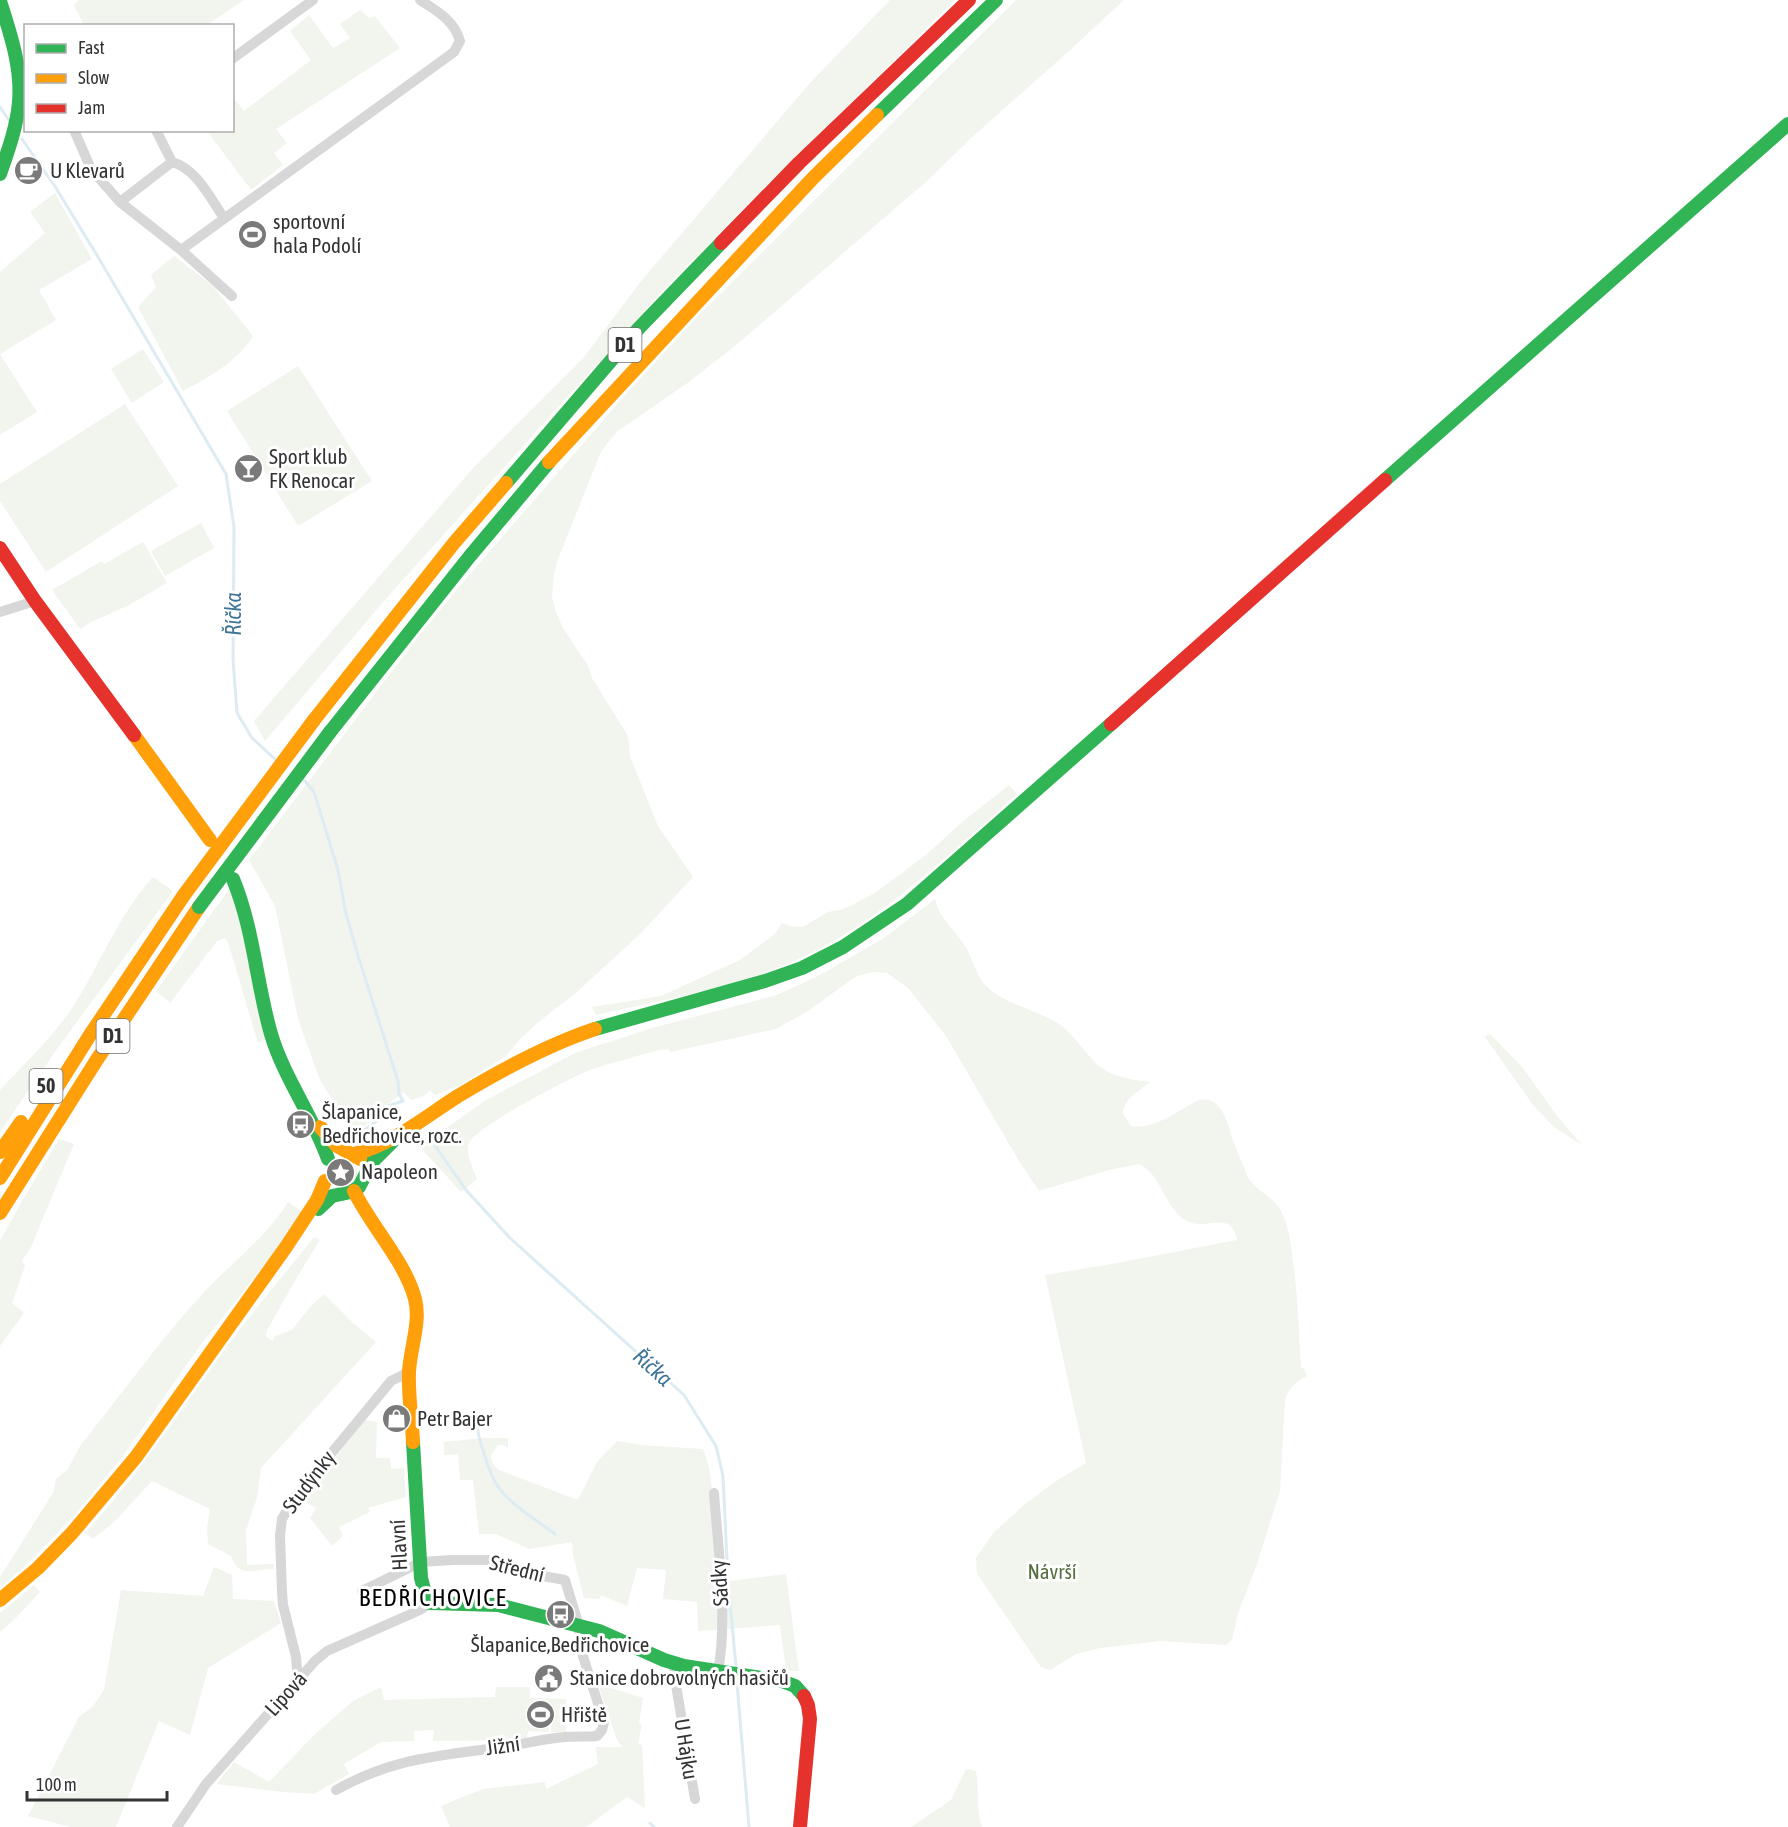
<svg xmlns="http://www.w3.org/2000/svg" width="1788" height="1827" font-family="'Asap Condensed',sans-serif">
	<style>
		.green { fill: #f1f5ed }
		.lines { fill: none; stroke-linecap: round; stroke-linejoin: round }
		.stream { stroke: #ddebf3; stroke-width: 3 }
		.street { stroke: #d7d7d7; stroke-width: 10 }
		.fast { stroke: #30b455; stroke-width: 14 }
		.slow { stroke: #ff9f0a; stroke-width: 14 }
		.jam { stroke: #e5322d; stroke-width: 14 }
		.fast-bridge { stroke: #30b455; stroke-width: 14 }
		.slow-bridge { stroke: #ff9f0a; stroke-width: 14 }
		.labels { text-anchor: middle; stroke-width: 6; stroke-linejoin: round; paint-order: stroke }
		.shield { fill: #fff; stroke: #707070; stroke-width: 1.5 }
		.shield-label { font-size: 20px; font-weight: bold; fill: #333 }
		.poi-label { font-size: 21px; fill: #333; stroke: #fff; text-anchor: start }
		.street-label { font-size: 21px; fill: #333; stroke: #fff }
		.park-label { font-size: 21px; fill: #56703f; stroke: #fff }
		.water-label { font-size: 22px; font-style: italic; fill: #3f7597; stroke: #fff }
		.quarter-label { font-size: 24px; letter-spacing: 1.5px; fill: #000; stroke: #fff }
	</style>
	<rect width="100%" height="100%" fill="#fff"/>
	<!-- green -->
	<path class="green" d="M79,0H244L207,25H84L74,5Z
		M890,0H955L751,201L667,286L383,602L265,741L254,721L474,467L584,357L642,280L810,83Z
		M1016,0H1124L1069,51L970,139L927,181L735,346L686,384L618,431L605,446L600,454L558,559L554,575L552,597L556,612L563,628L588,666L592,678L628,736L630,756L658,826L693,877L640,934L577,992L536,1024L519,1040L506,1056L458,1086L435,1095L430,1090L424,1096L411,1100L404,1092L385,1106L376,1118L362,1127L350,1128L319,1078L298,1019L275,906L249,860L418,637L459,587L626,394L696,318Z
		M360,10L369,18L375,16L400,48L276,129L287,143L274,153L283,165L251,190L207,131L232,130L233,97L244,111L311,60L290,31L309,15L333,48L350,38L340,24Z
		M55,193L92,259L39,290L56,320L0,354L37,412L0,435V272L45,233L30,212Z
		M174,256L212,285L253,336C238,361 208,378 183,391L138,307L156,287L151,275Z
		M143,349L164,382L132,403L111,369Z
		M298,366L372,481L298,526L227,411Z
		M125,404L178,486L46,572L0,501V484Z
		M201,523L214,548L165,576L151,551Z
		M143,542L167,583L127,606L91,622L80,629L52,590L102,561L104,564Z
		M1009,785L1017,794C940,862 866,937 767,972C712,992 653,1002 596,1015L592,1007L661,996L740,960L775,934L782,923L790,926L803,927L828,912L844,909L875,893L926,855L961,823Z
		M153,877L173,891L57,1049L0,1132V1090C27,1061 57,1033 78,999C102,959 121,912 153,877Z
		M230,888L245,939L265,1040L258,1043L230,949L227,940L224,938L217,941L170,1003L156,991Z
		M935,899C938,918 958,933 967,949C973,961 977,976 986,986C1004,1004 1034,1009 1056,1022C1076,1034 1086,1058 1105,1070C1118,1078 1135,1080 1150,1082C1138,1092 1124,1098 1123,1114L1131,1126C1155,1130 1178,1110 1199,1100C1223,1095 1228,1126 1234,1143C1238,1155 1244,1166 1248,1178C1257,1191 1273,1197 1281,1211C1291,1230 1291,1249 1294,1269C1298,1302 1299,1334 1301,1367L1305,1370L1307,1376C1295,1382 1289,1388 1285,1400L1280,1491L1256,1567L1238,1613L1232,1640L1226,1645L1160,1641L1100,1648L1076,1654L1050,1670L1041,1667L977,1574L976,1558L994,1532L1024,1505L1053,1483L1086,1463L1045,1275L1112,1264L1237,1240C1230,1207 1205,1234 1183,1219C1165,1206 1160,1173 1139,1164L1109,1170L1039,1191L1019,1161L946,1036L908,988L887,973L872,972L855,977L808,1011L776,1029L670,1052L668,1049L659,1050C637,1056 614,1062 592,1069C572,1077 476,1126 469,1143C465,1153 473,1168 477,1179L461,1192L420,1147L486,1100L575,1053L652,1028L777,995L820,975L884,938Z
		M1490,1034L1523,1068L1557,1116L1582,1145L1554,1127L1533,1105L1485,1037Z
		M59,1139L74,1144L31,1247L22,1261L25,1266L12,1303L24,1313L0,1346V1241L21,1203Z
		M331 1173a13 13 0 1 1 26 0a13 13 0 1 1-26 0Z
		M288,1202L302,1212L273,1254L199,1347L123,1456L74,1516L27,1564L1,1587L0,1577L53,1493L56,1479L68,1469L80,1446C121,1395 162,1337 207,1289C234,1261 267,1236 288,1202Z
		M314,1237L320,1240L300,1272L267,1330L266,1337L273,1341L275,1336L292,1330L310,1307L324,1294L353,1323L376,1342L261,1468L257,1498L246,1530L247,1565L274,1564V1569C256,1568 239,1580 231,1556L208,1544L207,1529L210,1509L152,1481L115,1521L93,1539L85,1533C139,1475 182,1408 229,1344C256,1307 286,1273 314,1237Z
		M365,1420L377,1422L376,1458H390L391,1469L404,1468L406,1497L368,1508L370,1512L339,1527L343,1536L332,1546L310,1518L316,1508L302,1500Z
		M484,1438H508V1448L503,1445H498L491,1455L493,1464L499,1470L578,1500L597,1462L617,1441L641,1445L703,1449C714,1474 712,1503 714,1530C716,1547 719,1565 721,1582L786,1574L799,1671H786L780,1625L698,1631L697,1602L663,1599L666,1570L637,1568L627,1606L601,1595L599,1599L584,1598L573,1556L572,1542L529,1549L496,1534H479L473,1480H460L458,1454L444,1455V1442Z
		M214,1567L232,1575L233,1599L274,1601L281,1623L208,1668L190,1735L159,1721L116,1827H71L28,1816L79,1717L93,1706L104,1690L121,1590L203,1596Z
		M34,1585L40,1592L15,1619L0,1632V1613Z
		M598,1684L643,1698L639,1723L642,1724L638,1744L642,1745L645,1808L627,1797L586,1827H450L441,1806L483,1789L545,1782L546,1789L598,1764L596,1747H622L617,1740Z
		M381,1687L384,1700L495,1697L496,1687H530V1698L566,1699V1732H551V1700L549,1732L528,1731L527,1738L511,1740L433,1741L434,1730L414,1731V1741L381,1742L344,1764L349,1774L314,1794L284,1792L217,1784L234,1762L269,1782L315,1734L353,1701Z
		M966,1769L976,1771C979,1789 976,1809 982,1827H911L951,1800Z"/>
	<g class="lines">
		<!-- stream -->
		<path class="stream" d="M0,107L11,123
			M22,139L56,188L98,257L226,474L234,527L233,659L237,713L252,738L276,760
			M304,780L314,792L338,870L346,914L359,959L398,1081L399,1094L403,1101L388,1106L377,1121L364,1130L355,1131L351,1137
			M429,1137L466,1190L510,1238L684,1395L716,1446L723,1476L728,1582L736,1666
			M477,1427C480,1443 489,1472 497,1485C508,1503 538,1521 555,1534
			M737,1683L749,1827
			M650,1823L654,1827"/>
		<!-- street -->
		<path class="street" d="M232,59L313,0
			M74,130L91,169L120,202L181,250L454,52L460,41C454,20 437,11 420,0
			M156,130L172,162C197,169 210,198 224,218
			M120,202L172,162
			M181,250L232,296
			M0,612L35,601
			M714,1493C718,1549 728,1618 718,1672
			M676,1664L674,1673L695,1799
			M298,1681L296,1657L283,1605L282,1592L280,1536L282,1519L292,1501L391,1381L409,1372
			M336,1790C391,1759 435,1756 496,1748C519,1745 542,1739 565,1737C576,1736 587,1737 597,1736L602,1730L604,1722L580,1647L579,1626L565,1580L515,1571L489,1560H452L421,1562L362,1591
			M177,1827L206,1784L315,1661L327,1651L420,1610L430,1603"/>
		<!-- fast -->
		<path class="fast" d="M0,1C10,33 22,67 19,102C17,126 8,151 0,174
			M877,115L996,0
			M1385,480L1788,124
			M506,483L639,328L721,243
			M330,732L470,556L549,462
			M233,879C254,930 256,982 271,1034C284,1078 313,1116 328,1159
			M595,1029L765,981L802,968L843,947L907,904L1111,724
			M318,1209L332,1196L351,1192L359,1187L372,1162L393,1141
			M413,1442L421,1578L425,1593L430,1603L498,1605L599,1631L664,1660L684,1666L782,1681L795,1686L804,1696"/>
		<!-- slow -->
		<path class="slow" d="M549,462L813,178L877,115
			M314,720L454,543L506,483
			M134,735L210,840
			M320,1127L337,1146L360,1159
			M0,1152L21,1122
			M354,1154C393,1144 425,1117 458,1096C501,1070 547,1045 595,1029
			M0,1178L90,1035L184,895
			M354,1191C371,1226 406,1263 415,1299C421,1322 410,1349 409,1372C408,1395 412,1419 413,1442
			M0,1213L96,1061L199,907
			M0,1600L38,1568L72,1533L136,1457L286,1247L317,1200L325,1181"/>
		<!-- jam -->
		<path class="jam" d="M721,243L799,163L969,0
			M0,548L35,601L134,735
			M1111,724L1385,480
			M800,1827L810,1719L808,1705L804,1696"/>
		<!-- fast-bridge -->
		<path class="fast-bridge" d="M199,907L330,732"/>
		<!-- slow-bridge -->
		<path class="slow-bridge" d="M184,895L314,720"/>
	</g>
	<!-- icons -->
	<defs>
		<symbol id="cafe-disc" viewBox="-11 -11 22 22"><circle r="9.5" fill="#7a7a7a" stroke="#fff"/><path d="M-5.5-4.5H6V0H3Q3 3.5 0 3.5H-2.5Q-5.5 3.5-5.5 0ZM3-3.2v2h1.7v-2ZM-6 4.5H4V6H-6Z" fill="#fff"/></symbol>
		<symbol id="stadium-disc" viewBox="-11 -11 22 22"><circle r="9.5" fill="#7a7a7a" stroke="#fff"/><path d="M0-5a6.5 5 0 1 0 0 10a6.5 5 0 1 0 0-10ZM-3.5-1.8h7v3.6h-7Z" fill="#fff"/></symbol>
		<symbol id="bar-disc" viewBox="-11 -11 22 22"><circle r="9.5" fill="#7a7a7a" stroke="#fff"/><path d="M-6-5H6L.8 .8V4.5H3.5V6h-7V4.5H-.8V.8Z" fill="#fff"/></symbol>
		<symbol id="bus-disc" viewBox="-11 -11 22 22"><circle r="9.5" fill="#7a7a7a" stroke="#fff"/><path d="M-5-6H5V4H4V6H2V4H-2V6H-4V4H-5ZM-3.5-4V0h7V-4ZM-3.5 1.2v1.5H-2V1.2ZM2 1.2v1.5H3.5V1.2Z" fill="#fff"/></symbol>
		<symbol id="sight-disc" viewBox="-11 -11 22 22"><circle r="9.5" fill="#7a7a7a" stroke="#fff"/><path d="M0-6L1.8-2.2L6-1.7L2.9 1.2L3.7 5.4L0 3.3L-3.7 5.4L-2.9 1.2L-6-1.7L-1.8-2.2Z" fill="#fff"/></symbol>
		<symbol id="shop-disc" viewBox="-11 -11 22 22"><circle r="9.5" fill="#7a7a7a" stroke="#fff"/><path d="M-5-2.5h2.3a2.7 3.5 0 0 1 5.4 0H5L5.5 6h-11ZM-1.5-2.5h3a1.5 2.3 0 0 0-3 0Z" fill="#fff"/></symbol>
		<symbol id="civic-disc" viewBox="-11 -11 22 22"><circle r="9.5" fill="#7a7a7a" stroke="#fff"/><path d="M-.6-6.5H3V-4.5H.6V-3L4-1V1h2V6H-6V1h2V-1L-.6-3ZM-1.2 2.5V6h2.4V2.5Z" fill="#fff"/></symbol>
	</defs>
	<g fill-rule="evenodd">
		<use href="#cafe-disc" x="12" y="154" width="33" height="33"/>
		<use href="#stadium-disc" x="236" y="218" width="33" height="33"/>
		<use href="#bar-disc" x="232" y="452" width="33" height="33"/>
		<use href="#bus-disc" x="284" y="1108" width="33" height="33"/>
		<use href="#sight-disc" x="324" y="1156" width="33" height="33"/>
		<use href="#shop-disc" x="380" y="1402" width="33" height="33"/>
		<use href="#bus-disc" x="544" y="1598" width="33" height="33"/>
		<use href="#civic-disc" x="532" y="1662" width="33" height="33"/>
		<use href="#stadium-disc" x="524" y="1698" width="33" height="33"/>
	</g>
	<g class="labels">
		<!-- shield labels -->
		<g class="shield">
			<rect x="608.5" y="328" width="33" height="34" rx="4.5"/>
			<rect x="96.5" y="1019" width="33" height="34" rx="4.5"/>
			<rect x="29.5" y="1069" width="33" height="34" rx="4.5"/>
		</g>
		<g class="shield-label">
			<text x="625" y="352">D1</text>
			<text x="113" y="1043">D1</text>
			<text x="46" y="1093">50</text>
		</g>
		<!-- poi labels -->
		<g class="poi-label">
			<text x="50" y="178">U Klevarů</text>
			<text x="273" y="229">sportovní<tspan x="273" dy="24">hala Podolí</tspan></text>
			<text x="269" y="464">Sport klub<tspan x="269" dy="24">FK Renocar</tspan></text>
			<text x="322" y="1119">Šlapanice,<tspan x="322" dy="24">Bedřichovice, rozc.</tspan></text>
			<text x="361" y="1179">Napoleon</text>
			<text x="417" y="1426">Petr Bajer</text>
			<text x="560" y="1652" text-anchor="middle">Šlapanice,Bedřichovice</text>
			<text x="570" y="1685">Stanice dobrovolných hasičů</text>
			<text x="561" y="1722">Hřiště</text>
		</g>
		<!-- street labels -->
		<g class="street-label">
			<text transform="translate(309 1482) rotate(-53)" y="7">Studýnky</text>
			<text transform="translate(399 1545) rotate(-93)" y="7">Hlavní</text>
			<text transform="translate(517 1569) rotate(14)" y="7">Střední</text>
			<text transform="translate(720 1583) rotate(-94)" y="7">Sádky</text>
			<text transform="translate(286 1694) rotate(-48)" y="7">Lipová</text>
			<text transform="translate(503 1746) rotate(-8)" y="7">Jižní</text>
			<text transform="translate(686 1749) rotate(81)" y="7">U Hájku</text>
		</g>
		<!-- park labels -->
		<g class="park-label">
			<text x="1052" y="1579">Návrší</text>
		</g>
		<!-- water labels -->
		<g class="water-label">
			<text transform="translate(233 614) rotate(-90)" y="8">Říčka</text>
			<text transform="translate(653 1367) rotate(42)" y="8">Říčka</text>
		</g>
		<!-- quarter labels -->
		<g class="quarter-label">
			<text x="433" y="1606">BEDŘICHOVICE</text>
		</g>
	</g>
	<!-- legend -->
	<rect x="24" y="24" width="210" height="108" fill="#ffffff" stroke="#adadad" stroke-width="1.5"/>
	<rect x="36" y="44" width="30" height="9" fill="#30b455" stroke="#adadad" stroke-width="1.5"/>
	<text x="78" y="54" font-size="18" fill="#333333">Fast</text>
	<rect x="36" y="74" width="30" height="9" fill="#ff9f0a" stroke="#adadad" stroke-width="1.5"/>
	<text x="78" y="84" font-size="18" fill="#333333">Slow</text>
	<rect x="36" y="104" width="30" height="9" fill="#e5322d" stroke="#adadad" stroke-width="1.5"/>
	<text x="78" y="114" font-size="18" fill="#333333">Jam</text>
	<!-- scale -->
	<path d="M27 1791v9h140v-9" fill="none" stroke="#333333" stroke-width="3"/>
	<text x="36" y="1791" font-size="18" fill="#333333" stroke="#ffffff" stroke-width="4.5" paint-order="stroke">100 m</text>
</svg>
